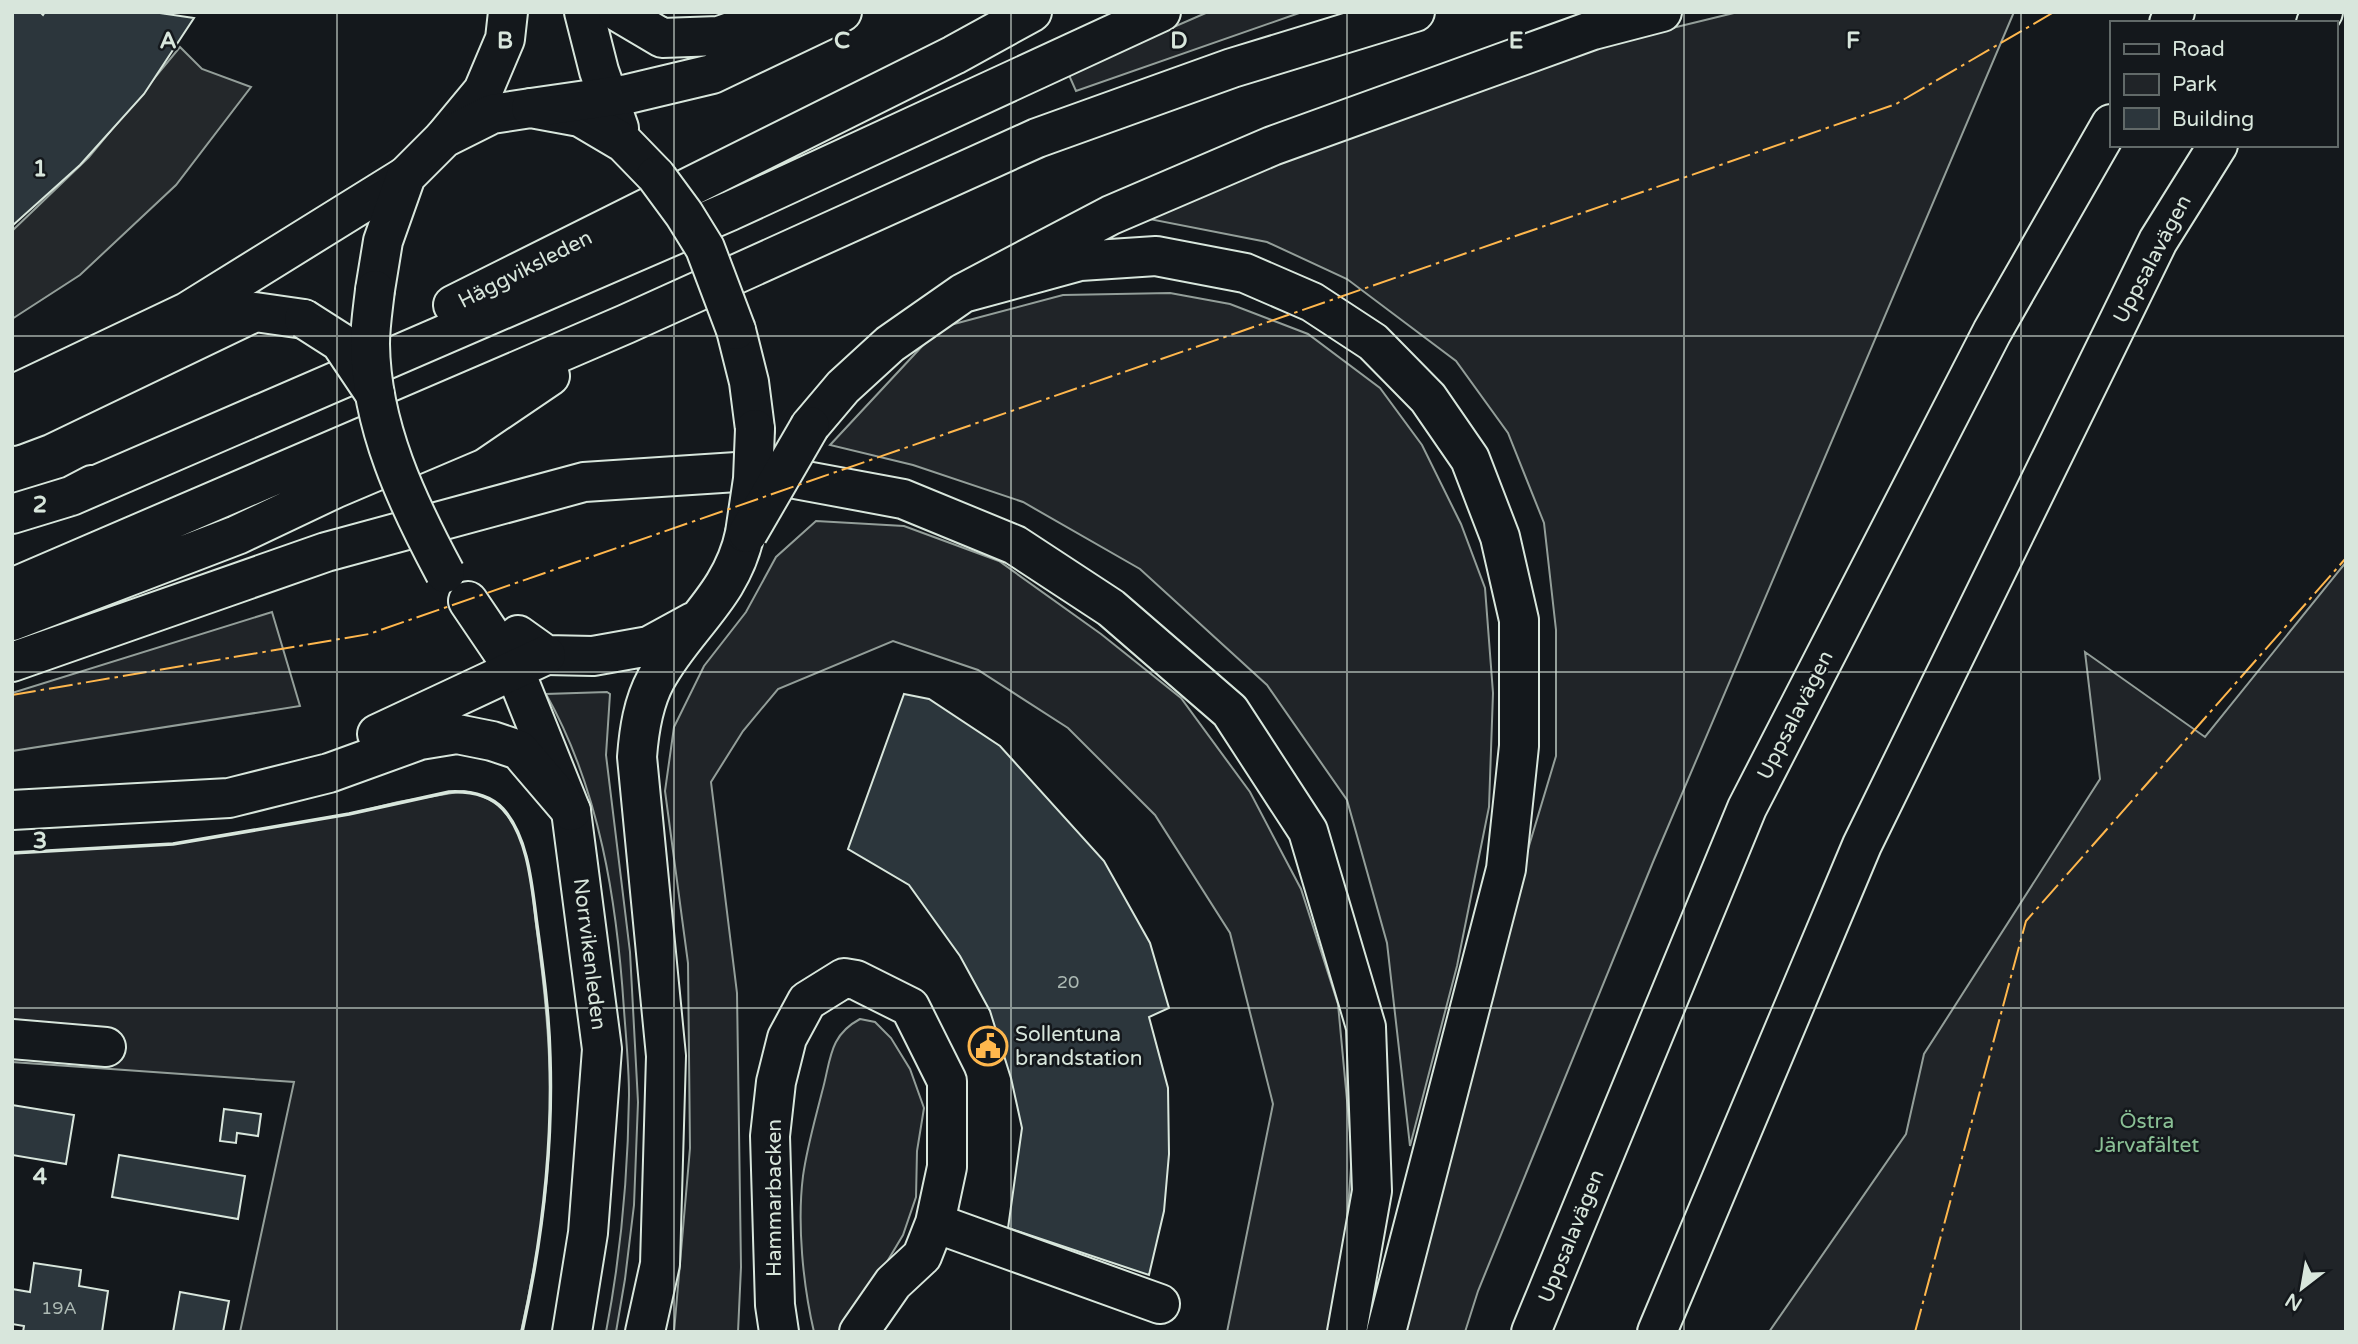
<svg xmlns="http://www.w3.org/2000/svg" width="2358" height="1344" font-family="'Varela Round',sans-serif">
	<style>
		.green { fill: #202428; stroke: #939e99; stroke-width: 2 }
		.parking { fill: #24282b; stroke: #939e99; stroke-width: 2 }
		.building { fill: #2c363c; stroke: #d8e6dc; stroke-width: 2 }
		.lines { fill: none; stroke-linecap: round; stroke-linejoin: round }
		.minor-casing { stroke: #d8e6dc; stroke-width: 42 }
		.major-casing { stroke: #d8e6dc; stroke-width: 42 }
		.highway-casing { stroke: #d8e6dc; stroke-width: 42 }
		.minor { stroke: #14181c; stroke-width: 38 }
		.major { stroke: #14181c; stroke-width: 38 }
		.highway { stroke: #14181c; stroke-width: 38 }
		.minor-bridge-casing { stroke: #d8e6dc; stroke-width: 42; stroke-linecap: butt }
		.major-bridge-casing { stroke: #d8e6dc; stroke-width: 42; stroke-linecap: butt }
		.highway-bridge-casing { stroke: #d8e6dc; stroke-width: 42; stroke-linecap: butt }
		.minor-bridge { stroke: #14181c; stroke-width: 38 }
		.major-bridge { stroke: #14181c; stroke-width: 38 }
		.highway-bridge { stroke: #14181c; stroke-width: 38 }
		.wall { stroke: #d8e6dc; stroke-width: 3.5 }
		.power { stroke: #ffb74d; stroke-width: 2; stroke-dasharray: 24 5 3.5 5; stroke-linecap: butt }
		.grid { fill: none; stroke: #d8e6dc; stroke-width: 2; stroke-opacity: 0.55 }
		.labels { text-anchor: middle; stroke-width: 5; stroke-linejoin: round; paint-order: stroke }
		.number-label { font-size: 18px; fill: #adbab4 }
		.street-label { font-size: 21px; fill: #d8e6dc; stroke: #14181c }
		.poi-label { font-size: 21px; fill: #d8e6dc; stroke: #14181c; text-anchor: start }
		.park-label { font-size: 21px; fill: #8ac095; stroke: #14181c }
		.grid-label { font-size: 23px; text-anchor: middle; font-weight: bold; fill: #d8e6dc; stroke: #14181c; stroke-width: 5; stroke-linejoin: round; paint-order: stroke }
	</style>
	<rect width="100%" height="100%" fill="#14181c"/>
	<!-- green -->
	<path class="green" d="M1208,12H1302L1076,91L1068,73Z
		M1738,12H2014L1653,862L1478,1291L1465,1332H1393L1434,1162L1556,756V630L1544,523L1508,433L1456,361L1347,279L1267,242L1144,218L1281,161L1619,41Z
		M1170,293L1230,304L1308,334L1380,388L1422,445L1461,524L1485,588L1493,693L1489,807L1457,966L1410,1146L1387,943L1347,800L1267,685L1140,569L1023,502L913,465L830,445L939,328L1063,295Z
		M816,521L904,526L999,561L1101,634L1181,698L1250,792L1301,889L1338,1004L1352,1154L1342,1291L1333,1332H1227L1273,1104L1230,933L1155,815L1068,728L978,670L893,641L778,689L743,731L711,782L737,993L741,1267L738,1332H674L690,1148L688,963L665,791L674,727L704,666L746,612L776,557Z
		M2346,562V1332H1769L1906,1134L1924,1054L2100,779L2085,652L2205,737Z
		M272,612L300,706L12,751V693Z
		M607,692L610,694L606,755L630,952L638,1102L634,1205L625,1279L616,1332H606C621,1254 628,1174 629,1095C629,1067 626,1038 624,1010C617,902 600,790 546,694Z
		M464,791C478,794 491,798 502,809C529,836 532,888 536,924C547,1004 554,1083 548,1163C544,1220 533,1276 521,1332H240L294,1082L12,1062V853L173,844L349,814L398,802Z
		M860,1019L875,1022L891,1038L910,1069L924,1108L917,1151L916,1197L903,1235L845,1332H814C803,1285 797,1224 803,1176C807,1147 815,1120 822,1092C831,1061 828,1036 860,1019Z"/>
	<!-- parking -->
	<path class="parking" d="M180,47L202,69L251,87L176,185L80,275L12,319V231L89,157Z"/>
	<!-- building -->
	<path class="building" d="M12,12H40L43,15L45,12H153L194,18L144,94L80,165L12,226Z
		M904,694L929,699L1000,746L1104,861L1150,943L1169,1008L1149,1017L1168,1088L1169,1154L1164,1211L1149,1275L1008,1228L1022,1128L1011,1078L990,1011L960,956L909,885L848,849Z
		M12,1105L74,1115L66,1164L12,1155Z
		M224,1109L261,1114L258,1136L237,1133L236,1143L220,1141Z
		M119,1155L245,1176L238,1219L112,1197Z
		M34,1263L81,1270L79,1286L108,1291L102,1332H23L24,1326L12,1324V1289L30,1292Z
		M180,1292L229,1301L223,1332H173Z"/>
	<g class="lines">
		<defs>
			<path id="minor" d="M584,12L599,71L619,128
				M444,138L483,91L505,39L508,12
				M12,395L187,312L406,176
				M12,426L36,417L255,312L304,319
				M12,1039L106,1047
				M935,1223L1160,1304
				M779,1332L775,1305L770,1136L776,1082L787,1038L807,1001L844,978L856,980L910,1007L947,1081V1167L935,1223L922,1256L893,1283L859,1332"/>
			<path id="major" d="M375,290L383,241L406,176L444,138L492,114L531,108L580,117L624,143L656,176
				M736,330L749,382L755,429
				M468,601L514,669L571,811L602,1049L588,1233L572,1332
				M518,635L546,655L593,656L649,646L693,622
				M645,1332L660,1264L666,1056L637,757C639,730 643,703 656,679C685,626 732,596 745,533"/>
			<path id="highway" d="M618,12L662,38L719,36L787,12
				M2169,23L2175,12
				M2316,23L2323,12
				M531,108L628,94L712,74L842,12
				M963,293L1080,261L1156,256L1245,273L1312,302L1373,342L1428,398L1470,459L1500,537L1519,620V746L1506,869L1386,1332
				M453,305L954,55L1032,12
				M810,426L843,387L890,344L963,293L1111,215L1272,146L1593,30L1662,12
				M71,496L730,211L1161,12
				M12,514L71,496L92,485
				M12,588L626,324L1037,138L1232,68L1415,12
				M12,621L237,535L334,489L466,433L550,376
				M12,662L326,552L584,482L752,471L903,499L1015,545L1111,608L1230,711L1308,831L1366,1027L1372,1191L1347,1332
				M377,734L546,655
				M12,810L229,798L329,773L420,740L457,734L492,741L519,750L571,811
				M1531,1332L1747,808L1992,332L2111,124
				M1657,1332L1862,845L2158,241L2218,145"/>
		</defs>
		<!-- minor casing -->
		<use href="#minor" class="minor-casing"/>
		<!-- major casing -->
		<use href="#major" class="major-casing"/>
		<!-- highway casing -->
		<use href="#highway" class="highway-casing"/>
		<!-- minor -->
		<use href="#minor" class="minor"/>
		<!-- major -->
		<use href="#major" class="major"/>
		<!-- highway -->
		<use href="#highway" class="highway"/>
		<defs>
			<path id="minor-bridge" d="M304,319L340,342L375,394"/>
			<path id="major-bridge" d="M656,176L684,214L705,248L736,330
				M375,290C373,308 370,326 370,344C371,426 407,502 445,573
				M745,533L753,479L755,429"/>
			<path id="highway-bridge" d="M748,533L810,426"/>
		</defs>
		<!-- minor-bridge casing -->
		<use href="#minor-bridge" class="minor-bridge-casing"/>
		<!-- major-bridge casing -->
		<use href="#major-bridge" class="major-bridge-casing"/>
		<!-- highway-bridge casing -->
		<use href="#highway-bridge" class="highway-bridge-casing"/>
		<!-- minor-bridge -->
		<use href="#minor-bridge" class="minor-bridge"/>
		<!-- major-bridge -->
		<use href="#major-bridge" class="major-bridge"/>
		<!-- highway-bridge -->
		<use href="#highway-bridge" class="highway-bridge"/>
		<!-- wall -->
		<path class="wall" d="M12,853L173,844L349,814L449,792C469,791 489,794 503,809C529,838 532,888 537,925C543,969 549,1013 550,1057C553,1150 542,1241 522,1332"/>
		<!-- power -->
		<path class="power" d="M12,695L369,634L1896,104L2054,12
			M1915,1332L2026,921L2346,558"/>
	</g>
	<!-- grid -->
	<path class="grid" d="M337,12V1332M674,12V1332M1011,12V1332M1347,12V1332M1684,12V1332M2021,12V1332M12,336H2346M12,672H2346M12,1008H2346"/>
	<!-- icons -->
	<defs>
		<symbol id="civic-ring" viewBox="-11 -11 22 22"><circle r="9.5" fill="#14181c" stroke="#ffb74d" stroke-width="1.5"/><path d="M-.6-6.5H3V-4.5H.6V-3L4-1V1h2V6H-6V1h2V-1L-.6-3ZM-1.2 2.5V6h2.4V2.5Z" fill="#ffb74d"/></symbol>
	</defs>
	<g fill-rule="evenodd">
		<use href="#civic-ring" x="966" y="1024" width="44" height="44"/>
	</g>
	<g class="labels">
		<!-- number labels -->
		<g class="number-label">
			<text x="1068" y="988">20</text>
			<text x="59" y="1314">19A</text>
		</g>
		<!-- street labels -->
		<g class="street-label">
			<text transform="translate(2152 259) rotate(-62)" y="7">Uppsalavägen</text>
			<text transform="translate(525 269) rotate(-27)" y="7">Häggviksleden</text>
			<text transform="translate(1795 715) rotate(-63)" y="7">Uppsalavägen</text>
			<text transform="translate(590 954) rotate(83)" y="7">Norrvikenleden</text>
			<text transform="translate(774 1198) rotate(-90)" y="7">Hammarbacken</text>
			<text transform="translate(1571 1236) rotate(-68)" y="7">Uppsalavägen</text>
		</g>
		<!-- poi labels -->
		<g class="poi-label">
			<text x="1015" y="1041">Sollentuna<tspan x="1015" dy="24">brandstation</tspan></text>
		</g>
		<!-- park labels -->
		<g class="park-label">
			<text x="2147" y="1128">Östra<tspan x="2147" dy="24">Järvafältet</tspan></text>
		</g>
	</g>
	<g class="grid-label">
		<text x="168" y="48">A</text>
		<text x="505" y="48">B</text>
		<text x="842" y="48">C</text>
		<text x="1179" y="48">D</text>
		<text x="1516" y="48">E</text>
		<text x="1853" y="48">F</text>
		<text x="40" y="176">1</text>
		<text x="40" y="512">2</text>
		<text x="40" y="848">3</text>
		<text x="40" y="1184">4</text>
	</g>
	<!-- border -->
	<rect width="2358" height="1344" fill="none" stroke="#d8e6dc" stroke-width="28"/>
	<!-- legend -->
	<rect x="2110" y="21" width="228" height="126" fill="#14181c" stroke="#626a69" stroke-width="2"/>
	<rect x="2124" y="44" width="35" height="10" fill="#14181c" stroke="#626a69" stroke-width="2"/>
	<text x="2172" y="56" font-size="21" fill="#d8e6dc">Road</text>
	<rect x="2124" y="74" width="35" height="21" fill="#202428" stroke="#626a69" stroke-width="2"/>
	<text x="2172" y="91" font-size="21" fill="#d8e6dc">Park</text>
	<rect x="2124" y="108" width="35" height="21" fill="#2c363c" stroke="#626a69" stroke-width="2"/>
	<text x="2172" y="126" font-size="21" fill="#d8e6dc">Building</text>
	<!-- north arrow -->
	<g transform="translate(2302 1288) rotate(211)" stroke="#14181c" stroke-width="5" paint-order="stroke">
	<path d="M0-5L12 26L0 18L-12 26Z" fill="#d8e6dc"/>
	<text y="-10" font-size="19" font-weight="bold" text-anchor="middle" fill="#d8e6dc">N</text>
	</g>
</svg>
